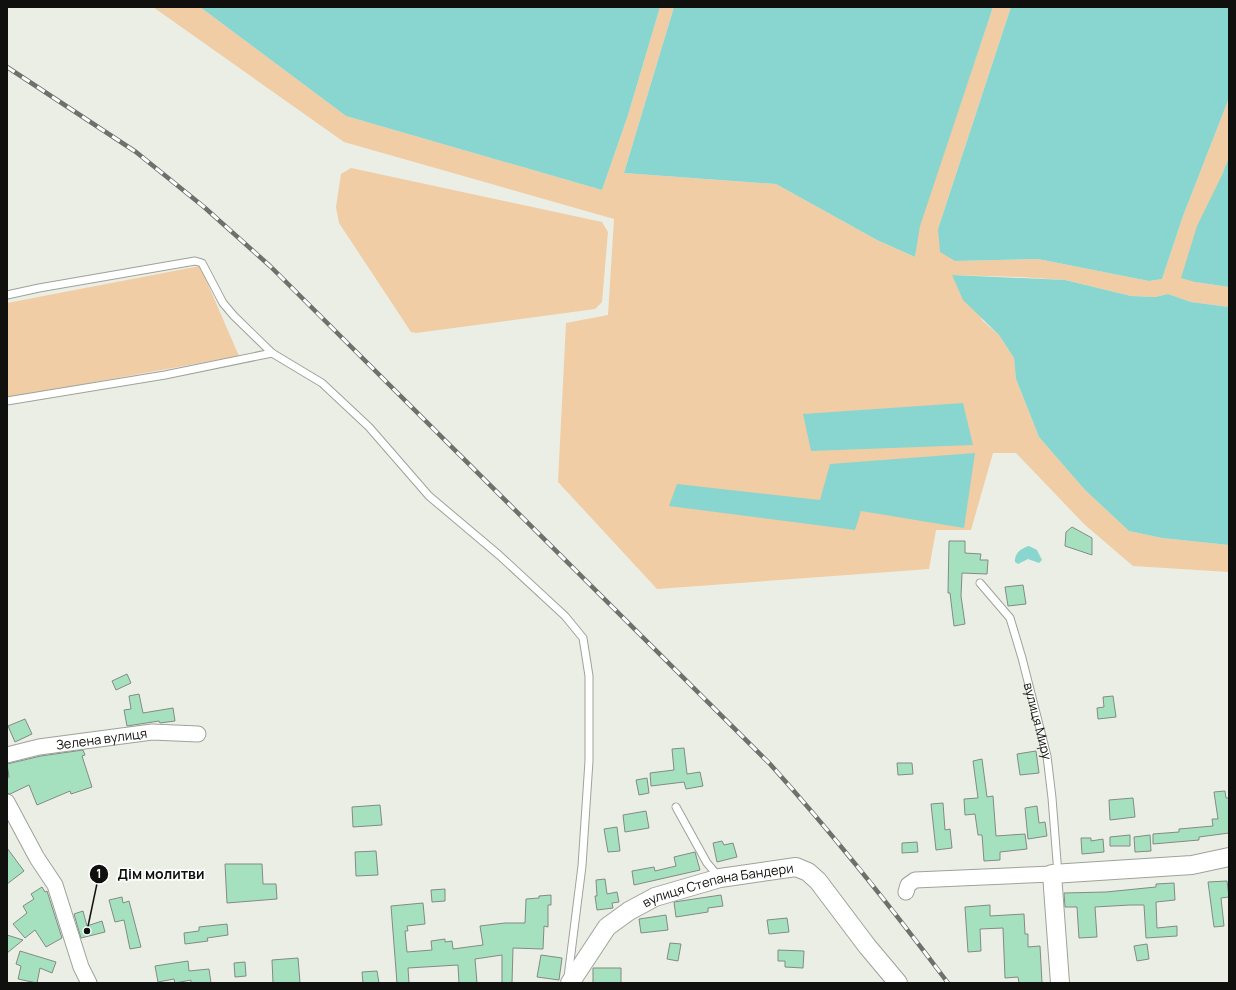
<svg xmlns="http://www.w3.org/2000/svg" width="1236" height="990" font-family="Manrope,sans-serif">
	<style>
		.green { fill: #f1cda5 }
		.water { fill: #88d6cf }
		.building { fill: #a6e1bf; stroke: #828b85 }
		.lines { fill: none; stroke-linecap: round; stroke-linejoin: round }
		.service-casing { stroke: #9ea39a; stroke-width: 9 }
		.minor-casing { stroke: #9ea39a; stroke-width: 17 }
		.tertiary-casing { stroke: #9ea39a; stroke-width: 20 }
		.service { stroke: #fff; stroke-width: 7 }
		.minor { stroke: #fff; stroke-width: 15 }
		.tertiary { stroke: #fff; stroke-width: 18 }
		.rail-casing { stroke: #6e706b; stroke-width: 4.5 }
		.rail { stroke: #fff; stroke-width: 3; stroke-dasharray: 9; stroke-linecap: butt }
		.labels { text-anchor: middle; stroke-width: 3.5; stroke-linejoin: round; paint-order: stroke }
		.street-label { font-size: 13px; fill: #10110e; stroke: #fff }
		.leader { fill: none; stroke: #10110e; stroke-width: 1.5 }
		.callout-dot { fill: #10110e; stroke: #fff; stroke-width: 1.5 }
		.mark-label { font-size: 12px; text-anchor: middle; font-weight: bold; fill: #fff }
		.callout-label { font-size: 14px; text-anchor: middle; font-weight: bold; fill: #10110e; stroke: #fff; stroke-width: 3.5; stroke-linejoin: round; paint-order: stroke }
	</style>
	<rect width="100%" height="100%" fill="#eaeee5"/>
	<!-- green -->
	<path class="green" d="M153,7H200L346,116L602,190L628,115L660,7H674L624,173L776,184L877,240L915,257L919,226L993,7H1011L938,229L955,261L1038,259L1149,281L1162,279L1183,216L1229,98V157L1222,175L1195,282L1229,287V307L1191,302L1168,294L1155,297L1131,296L1065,280L1020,277L952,275L983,321L999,335L1014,358L1016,379L1039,437L1085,490L1129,531L1162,538L1229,545V572L1133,566L1084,524L1016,453H993L971,530H936L929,569L657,589L558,482L566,323L608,315L614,219L344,142Z
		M351,168L602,222L608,232L602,302L595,309L416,333L411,332L339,223L336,207L341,174Z
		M200,266L239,356L7,398V303Z"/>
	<!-- water -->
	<path class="water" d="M200,7H660L628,115L602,190L346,116Z
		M674,7H993L920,226L915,257L877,240L776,184L624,173Z
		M1011,7H1229V98L1183,216L1162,279L1149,281L1038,259L955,261L940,252L938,229Z
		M1229,157V287L1195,282L1181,278L1197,226L1222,175Z
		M952,275L1065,280L1131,296L1155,297L1168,294L1191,302L1229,307V545L1162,538L1129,531L1085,490L1039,437L1016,379L1014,358L999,335L963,300Z
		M963,403L973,445L811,451L803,414Z
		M975,453L964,528L861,511L855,530L669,506L677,484L820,500L830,464Z
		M1029,546L1037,550L1042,560L1039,563L1028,559L1018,564L1015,562C1014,554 1021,548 1029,546Z"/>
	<!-- building -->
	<path class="building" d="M1072,527L1092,538V555L1065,546L1066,532Z
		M949,541H965V553L981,554L980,560H988L987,574L962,573L961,596L965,624L954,626L950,593H948Z
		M1023,585L1026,604L1008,606L1005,587Z
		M127,674L131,683L116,690L112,681Z
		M139,694L143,713L173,708L175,721L160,723L159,721L127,726L124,710L131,709L129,696Z
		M1113,696L1116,717L1098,719L1097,708L1104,707L1103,697Z
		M25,719L32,734L15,742L8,726Z
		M684,748L687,774L700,772L703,786L686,789L684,782L651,786L650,773L674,770L672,749Z
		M83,750L85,755L82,756L92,787L71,794L70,791L37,805L29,785L10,794L7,793V778L9,777L7,764L41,756Z
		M1036,751L1039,773L1020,775L1017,754Z
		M982,759L987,797L993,796L996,836L1025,834L1027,849L1000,852V860L984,861L982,835H978L975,814L965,815L964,799L978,798L973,761Z
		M897,763H912L913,774L898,775Z
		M647,778L649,793L639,795L636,780Z
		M1225,791L1226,798H1229V833L1199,837V840L1153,844V834L1179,832V829L1213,826L1212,819H1218L1214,792Z
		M1133,798L1135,817L1110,820L1109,800Z
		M943,803L945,830L950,829L952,848L936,850L931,804Z
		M380,805L382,825L353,827L352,807Z
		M1037,806L1039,823L1045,822L1047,836L1028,839L1025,808Z
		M646,811L649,828L625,832L623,815Z
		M617,827L620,851L608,852L604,829Z
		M1130,835V846H1110V837Z
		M1150,835L1151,851L1135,852L1134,837Z
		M1081,838H1091V841L1103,839L1104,852L1082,854Z
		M722,841L724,845L733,843L737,857L717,862L713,843Z
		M917,842L918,852L902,853V843Z
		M7,848L24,871L7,884Z
		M376,851L378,875L356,876L355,852Z
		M695,852L700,870L634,885L632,871L654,867L655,871L676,866L674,857Z
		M225,864H262L263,884H276L277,899L227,903Z
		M605,879L607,894L617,892L619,902L612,903L613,908L597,910L595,896H597L596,880Z
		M1227,881L1229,897L1221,898L1224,926L1214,927L1208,882Z
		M1174,883L1175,900L1156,902L1157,928L1177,926V936L1146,938L1144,905H1130L1095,907L1097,937L1079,938L1077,907H1065L1064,893L1106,892L1156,887V884Z
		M42,887L45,892L47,891L62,938L46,947L35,930L25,938L13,924L27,913L23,906L34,899L31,894Z
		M445,889V901L432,902L431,890Z
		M551,895V905H548V927L544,926L543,949L513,948L512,983H502V955L475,959L477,983H459L458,965L408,968L409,983H397L391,906L423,903L425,924L407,926L408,931H405L407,952L432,950L431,941L445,939V942L452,941L453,949L483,945L480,926L505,923H525L526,899L539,898V896Z
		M721,895L723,906L708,908V912L676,917L674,902Z
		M122,897L123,903L129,901L141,947L130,949L124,920L115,922L109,900Z
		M990,905V916L1024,914L1025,934H1028V947L1040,946L1042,983H1019L1018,977L1005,978L1003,928L980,929L981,951L968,952L965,907Z
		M83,911L87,926L102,921L105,932L81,938L74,914Z
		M666,915L668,930L641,933L639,919Z
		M787,918L789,932L769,934L767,920Z
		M227,924L228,935L207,938L208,941L185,944L184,933L199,931V927Z
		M7,935L23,940L7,953Z
		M670,943L681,944L678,961L667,959Z
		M1147,944L1149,959L1137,961L1134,946Z
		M778,950L804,951L803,968L785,967V961H778Z
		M20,951L56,962L52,973L40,968L37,983L18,979L21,966L16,964Z
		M541,955L562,958L559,980L537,977Z
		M298,958L300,983H273L272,960Z
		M188,961L189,971L209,969L211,983H191V980L175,983L174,979L158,982L155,966Z
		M245,962L246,976L235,977L234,963Z
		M593,968H621V983H593Z
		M377,971L379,983H363L362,972Z"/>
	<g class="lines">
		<defs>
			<g id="service">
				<path d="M7,295L39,288L195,261L202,263L223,303L234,316L272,353L322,383L369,427L429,496L499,555L565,616L583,638L589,676V761L582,866L568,977"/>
				<path d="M7,401L165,375L272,353"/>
				<path id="s1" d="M980,583L1010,618L1022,658L1047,756L1052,798L1058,874"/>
				<path d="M676,807L707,863L720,878"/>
			</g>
			<g id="minor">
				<path id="s2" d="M7,755L39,747L152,732L198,734"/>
				<path d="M7,802L37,858L55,885L81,967L89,983"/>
				<path d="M906,892L908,885L915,880L1052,874"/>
			</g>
			<g id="tertiary">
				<path id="s3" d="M570,983L607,927L629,911L655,897L720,878L796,867L808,872L818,881L867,946L898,983"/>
				<path d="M1060,983L1052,874L1192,865L1229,857"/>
			</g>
		</defs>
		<!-- service casing -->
		<use href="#service" class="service-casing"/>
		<!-- minor casing -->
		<use href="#minor" class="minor-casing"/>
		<!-- tertiary casing -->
		<use href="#tertiary" class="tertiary-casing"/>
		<!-- service -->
		<use href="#service" class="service"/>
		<!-- minor -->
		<use href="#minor" class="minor"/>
		<!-- tertiary -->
		<use href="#tertiary" class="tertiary"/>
		<defs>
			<path id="rail" d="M7,67L136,152L204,207L270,266L770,764C833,834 891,907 948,983"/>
		</defs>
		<!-- rail casing -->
		<use href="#rail" class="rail-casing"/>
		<!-- rail -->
		<use href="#rail" class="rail"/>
	</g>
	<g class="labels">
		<!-- street labels -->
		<g class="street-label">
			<text dy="5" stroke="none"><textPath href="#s1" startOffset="153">вулиця Миру</textPath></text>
			<text dy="5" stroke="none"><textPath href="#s2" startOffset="96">Зелена вулиця</textPath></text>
			<text dy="5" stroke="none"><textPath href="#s3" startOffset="188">вулиця Степана Бандери</textPath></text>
		</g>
	</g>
	<!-- callouts -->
	<path class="leader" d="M87 931L99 874"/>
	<g class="callout-dot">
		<circle cx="87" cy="931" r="4"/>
		<circle cx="99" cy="874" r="10"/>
	</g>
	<g class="mark-label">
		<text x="99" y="878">1</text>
	</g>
	<g class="callout-label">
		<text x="161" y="879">Дім молитви</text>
	</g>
	<!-- border -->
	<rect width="1236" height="990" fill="none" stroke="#10110e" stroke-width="16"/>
</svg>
